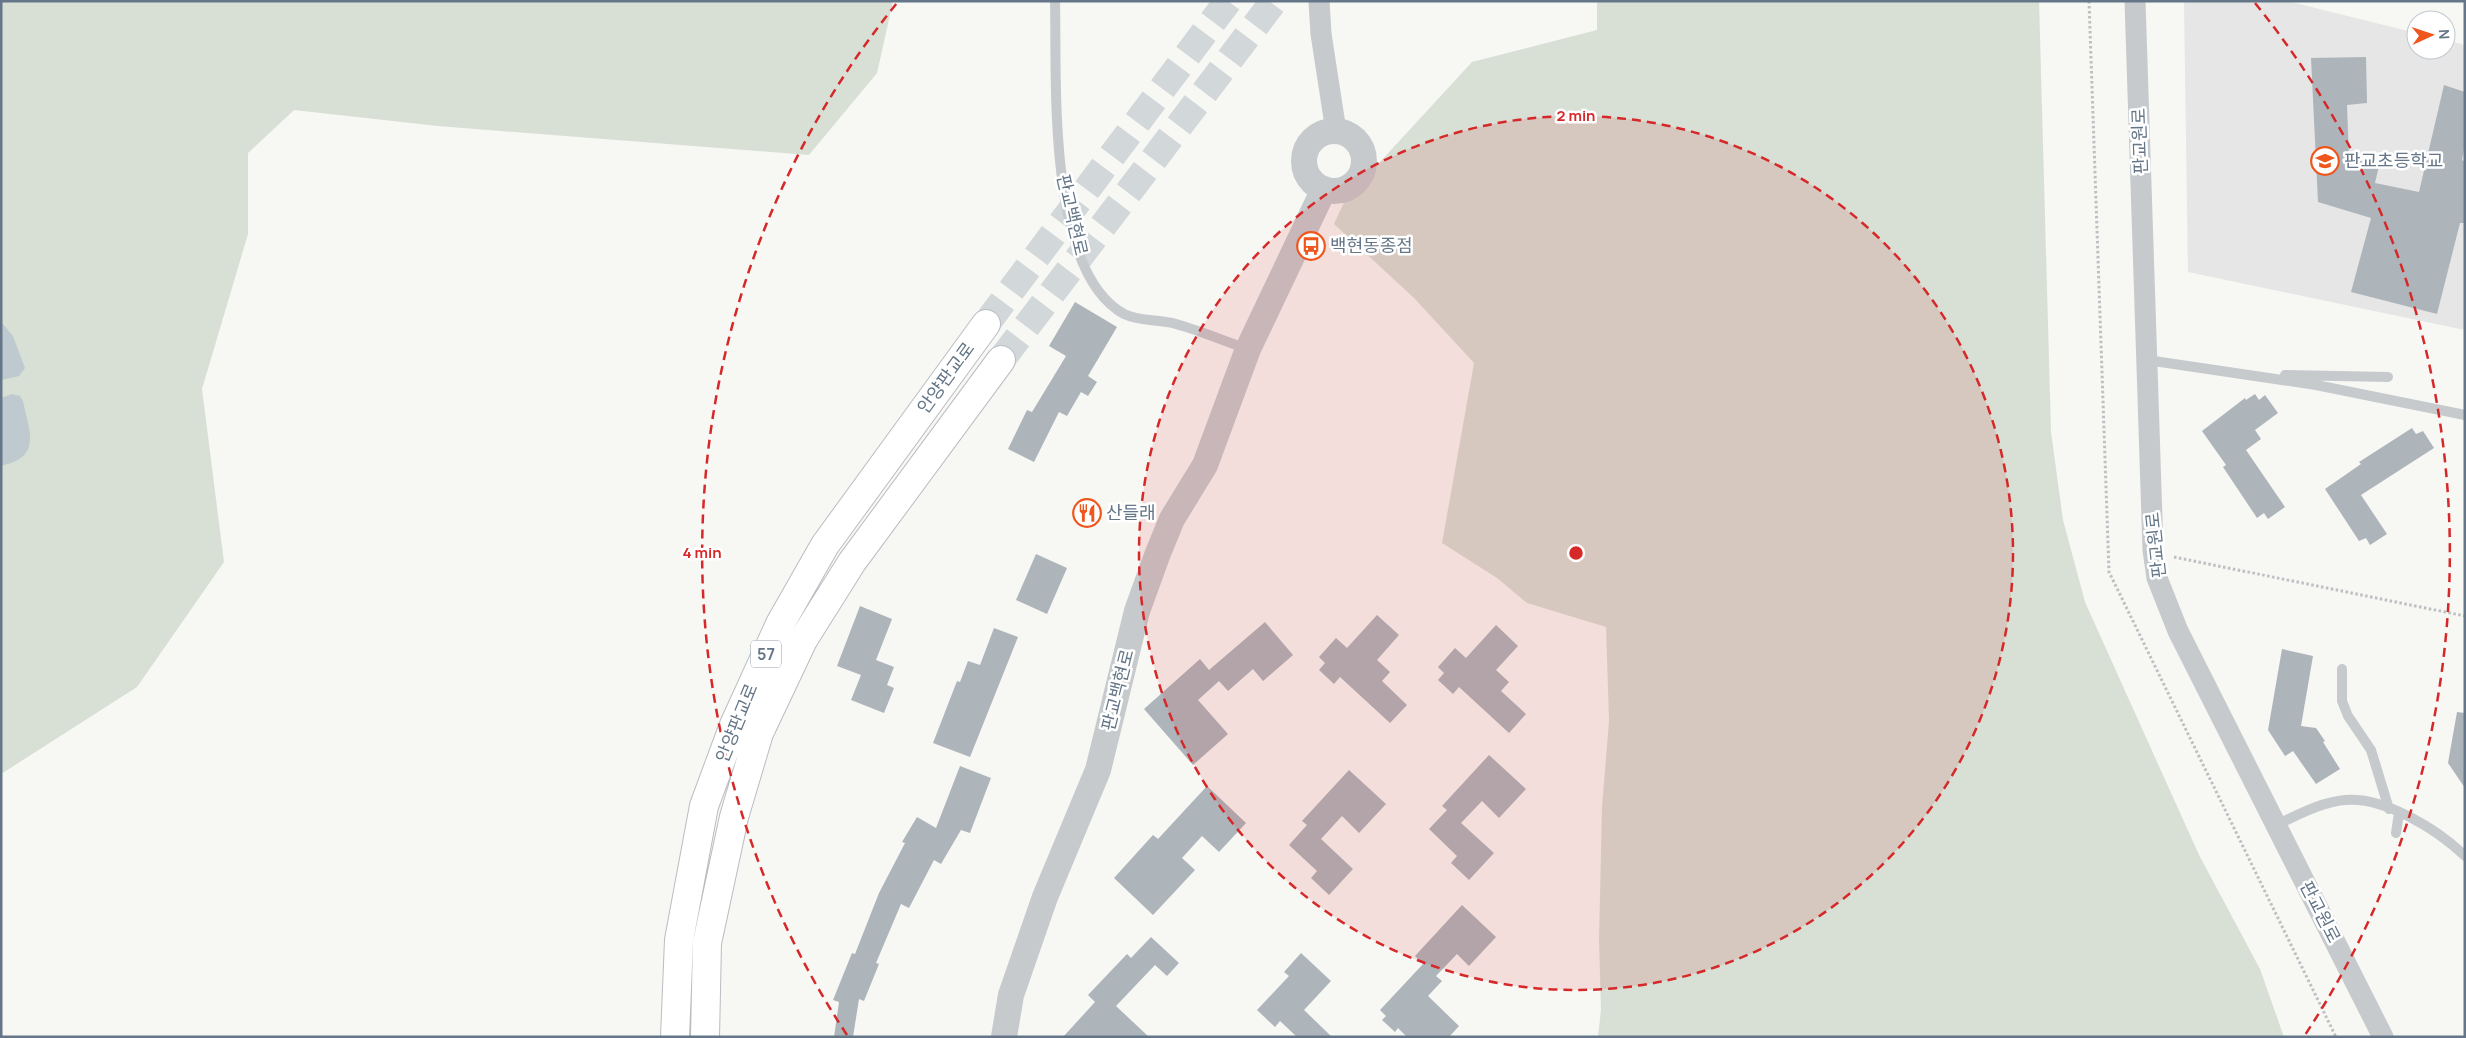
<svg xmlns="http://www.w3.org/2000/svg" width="2466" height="1038" font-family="Manrope,'Noto Sans KR',sans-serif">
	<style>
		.built { fill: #e5e6e5 }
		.green { fill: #d8dfd4 }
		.water { fill: #bfcad0 }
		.building { fill: #adb5bb }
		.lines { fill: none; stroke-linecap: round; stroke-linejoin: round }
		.primary-tunnel { stroke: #d2d7d9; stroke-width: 28; stroke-dasharray: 28 14; stroke-linecap: butt }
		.primary-casing { stroke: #b9bdc1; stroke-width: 30 }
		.path { stroke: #bdc0c2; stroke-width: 3; stroke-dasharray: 2.5 2.5; stroke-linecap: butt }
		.service { stroke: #c6cacd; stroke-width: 10 }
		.minor { stroke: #c6cacd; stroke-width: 21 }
		.tertiary { stroke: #c6cacd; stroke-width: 26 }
		.primary { stroke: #fff; stroke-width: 28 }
		.ring { fill: none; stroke: #d62828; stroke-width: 2.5; stroke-dasharray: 9 6 }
		.labels { text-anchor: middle; stroke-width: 5; stroke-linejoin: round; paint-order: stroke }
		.shield { fill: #fff; stroke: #929fab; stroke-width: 1 }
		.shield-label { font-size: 16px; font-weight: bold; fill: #647687 }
		.street-label { font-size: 18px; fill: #647687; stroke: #fff }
		.poi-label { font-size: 18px; fill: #647687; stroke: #fff; text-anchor: start }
		.centre { fill: #d62828; stroke: #fff; stroke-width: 2.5 }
		.ring-label { font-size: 15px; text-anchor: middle; font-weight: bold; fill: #d62828; stroke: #fff; stroke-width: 5; stroke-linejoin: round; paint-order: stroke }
	</style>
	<rect width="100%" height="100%" fill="#f7f7f4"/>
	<!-- built -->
	<path class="built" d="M2184,1H2287L2416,33V50H2446V40L2465,45V330L2188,272Z"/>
	<!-- green -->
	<path class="green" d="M1,1H893L877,73L809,155L438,126L294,110L248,153V234L202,389L224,562L137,687L1,774Z
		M1597,1H2039L2051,432L2063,520L2085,602L2199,855L2260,969L2284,1037H1598L1601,1010L1599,939L1602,807L1609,721L1606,627L1527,603L1497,578L1442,543L1474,363L1414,298L1334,224L1345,200L1472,62L1597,30Z"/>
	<!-- water -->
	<path class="water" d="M1,322L13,336L25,368L19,376L1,380Z
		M12,394L20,396L23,401C29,431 43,457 1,466V398Z"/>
	<!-- building -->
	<path class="building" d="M2366,57L2367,103L2347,105L2349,158L2379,166L2375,183L2419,192L2444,85L2465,92V144L2462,160L2465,162V223H2460L2437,314L2351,292L2371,218L2318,202L2311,58Z
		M1075,302L1117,327L1088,376L1097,382L1088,396L1081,392L1067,416L1059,412L1034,462L1008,449L1027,410L1032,412L1066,356L1049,346Z
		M2255,394L2259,400L2265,395L2278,413L2255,430L2261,439L2246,450L2285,507L2268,519L2264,513L2257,518L2223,467L2226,465L2202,431L2245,398L2246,400Z
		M2412,428L2416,434L2423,431L2434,448L2361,495L2387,534L2370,545L2366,538L2359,541L2325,489L2361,464L2359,462Z
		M1036,554L1067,568L1047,614L1016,600Z
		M860,606L892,619L876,660L894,667L887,685L894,688L884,713L851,700L861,675L837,666Z
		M1377,615L1399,635L1377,660L1390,672L1382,681L1407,705L1390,723L1340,677L1334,684L1319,670L1325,663L1319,657L1336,638L1347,648Z
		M1265,622L1293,655L1263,681L1253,669L1228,691L1219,681L1198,700L1228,734L1193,765L1144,709L1200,659L1209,670Z
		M1496,625L1518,646L1496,670L1509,682L1501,691L1526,714L1509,733L1459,687L1453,694L1438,680L1444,673L1438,667L1455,648L1466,658Z
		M994,628L1018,637L970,757L933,743L957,681L960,682L968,661L980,665Z
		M2282,649L2313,656L2301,726L2316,728L2325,741L2323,742L2340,769L2316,784L2293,751L2285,756L2268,730Z
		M2457,712L2465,713V788L2448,763Z
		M1489,755L1526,789L1499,818L1482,801L1461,823L1494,853L1469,880L1451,863L1457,856L1429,829L1447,810L1442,806Z
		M960,766L991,778L970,833L961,830L941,864L934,860L909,908L901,904L876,963L879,964L864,1001L859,999L853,1037H834L839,1002L833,1000L852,953L855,954L879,893L905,843L902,842L917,817L936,828Z
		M1349,770L1386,804L1359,833L1342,816L1321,839L1353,869L1329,895L1311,878L1317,871L1289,845L1307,825L1302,821Z
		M1207,786L1246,823L1219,852L1202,836L1182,858L1195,870L1153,915L1114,878L1153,835L1158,839Z
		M1462,905L1496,937L1469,966L1457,954L1436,976L1442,981L1428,996L1459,1026L1449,1037H1407L1398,1028L1395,1032L1382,1020L1386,1016L1380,1010L1423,964L1415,956Z
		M1151,937L1179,963L1167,976L1155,965L1116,1006L1149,1037H1063L1095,1002L1088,995L1127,954L1131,958Z
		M1301,953L1331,981L1304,1010L1332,1037H1297L1280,1021L1275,1027L1257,1010L1289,976L1284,972Z"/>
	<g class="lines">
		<!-- primary-tunnel -->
		<path class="primary-tunnel" d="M986,324L1228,1
			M1001,360L1274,1"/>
		<defs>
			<path id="primary" d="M675,1037L679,940L704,806L734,725L780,624L825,545L986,324
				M705,1037L707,943L734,817L759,733L803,640L852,562L1001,360"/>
		</defs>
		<!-- primary casing -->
		<use href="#primary" class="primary-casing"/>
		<!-- path -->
		<path class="path" d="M2089,1L2109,572L2336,1037
			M2174,557L2465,616"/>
		<!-- service -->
		<path class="service" d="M1055,1C1057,79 1046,271 1124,314C1141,322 1159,319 1176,324C1201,331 1224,341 1248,349
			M2147,360L2316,385L2465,415
			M2285,375L2388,377
			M2342,669V701L2348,716L2371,750L2389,809
			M2276,825C2298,815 2321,802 2345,800C2384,796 2438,830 2465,856
			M2396,833L2399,813"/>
		<!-- minor -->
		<path class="minor" d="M1319,1L1321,34L1336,131
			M2135,1L2153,550L2157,578L2178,631L2383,1037"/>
		<!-- tertiary -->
		<path class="tertiary" d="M1304 161a30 30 0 1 1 60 0a30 30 0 1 1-60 0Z
			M1004,1037L1011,995L1045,897L1098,770L1137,611L1158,553L1172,519L1205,465L1248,349L1324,189"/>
		<!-- primary -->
		<use href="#primary" class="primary"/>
	</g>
	<!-- distance rings -->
	<circle cx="1576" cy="553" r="437" fill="#d62828" fill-opacity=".12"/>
	<g class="ring">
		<circle cx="1576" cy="553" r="437"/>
		<path d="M847 1035A874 874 0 0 1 897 3M2255 3A874 874 0 0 1 2305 1035"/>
	</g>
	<!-- icons -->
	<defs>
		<symbol id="school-ring" viewBox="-11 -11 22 22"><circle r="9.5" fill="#fff" stroke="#f0561b" stroke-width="1.5"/><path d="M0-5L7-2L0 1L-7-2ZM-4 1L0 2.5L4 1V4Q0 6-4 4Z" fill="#f0561b"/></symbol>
		<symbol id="bus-ring" viewBox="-11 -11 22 22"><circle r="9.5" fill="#fff" stroke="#f0561b" stroke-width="1.5"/><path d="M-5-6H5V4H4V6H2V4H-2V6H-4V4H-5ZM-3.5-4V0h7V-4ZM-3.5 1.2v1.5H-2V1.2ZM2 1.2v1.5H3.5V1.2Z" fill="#f0561b"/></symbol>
		<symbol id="restaurant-ring" viewBox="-11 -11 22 22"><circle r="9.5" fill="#fff" stroke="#f0561b" stroke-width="1.5"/><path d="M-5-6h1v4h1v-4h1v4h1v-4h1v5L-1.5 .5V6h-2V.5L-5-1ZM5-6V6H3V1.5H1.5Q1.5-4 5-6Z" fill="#f0561b"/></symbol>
	</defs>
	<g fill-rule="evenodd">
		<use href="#school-ring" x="2309" y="145" width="32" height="32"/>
		<use href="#bus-ring" x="1295" y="230" width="32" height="32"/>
		<use href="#restaurant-ring" x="1071" y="497" width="32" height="32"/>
	</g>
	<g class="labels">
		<!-- shield labels -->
		<rect class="shield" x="751" y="640.5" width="30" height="27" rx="4"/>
		<g class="shield-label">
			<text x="766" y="660">57</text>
		</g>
		<!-- street labels -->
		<g class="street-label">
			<text transform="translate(2140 141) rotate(-92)" y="6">판교원로</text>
			<text transform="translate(1072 215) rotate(77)" y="6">판교백현로</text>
			<text transform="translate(946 378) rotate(-54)" y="6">안양판교로</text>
			<text transform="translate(2156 545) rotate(-96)" y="6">판교원로</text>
			<text transform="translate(1118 690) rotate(-76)" y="6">판교백현로</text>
			<text transform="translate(737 723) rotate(-68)" y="6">안양판교로</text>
			<text transform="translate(2320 912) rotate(63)" y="6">판교원로</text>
		</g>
		<!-- poi labels -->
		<g class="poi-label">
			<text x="2344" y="167">판교초등학교</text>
			<text x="1330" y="252">백현동종점</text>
			<text x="1106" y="519">산들래</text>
		</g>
	</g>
	<circle cx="1576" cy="553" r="8" class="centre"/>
	<g class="ring-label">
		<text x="1576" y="121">2 min</text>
		<text x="702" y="558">4 min</text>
	</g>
	<!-- border -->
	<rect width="2466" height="1038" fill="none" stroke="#647687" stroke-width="5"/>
	<!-- north arrow -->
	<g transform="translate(2431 35) rotate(87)"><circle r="24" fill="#ffffff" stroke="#c1c8cf"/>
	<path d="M0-4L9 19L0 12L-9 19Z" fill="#f0561b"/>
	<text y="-8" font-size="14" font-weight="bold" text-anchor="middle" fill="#647687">N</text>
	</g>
</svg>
